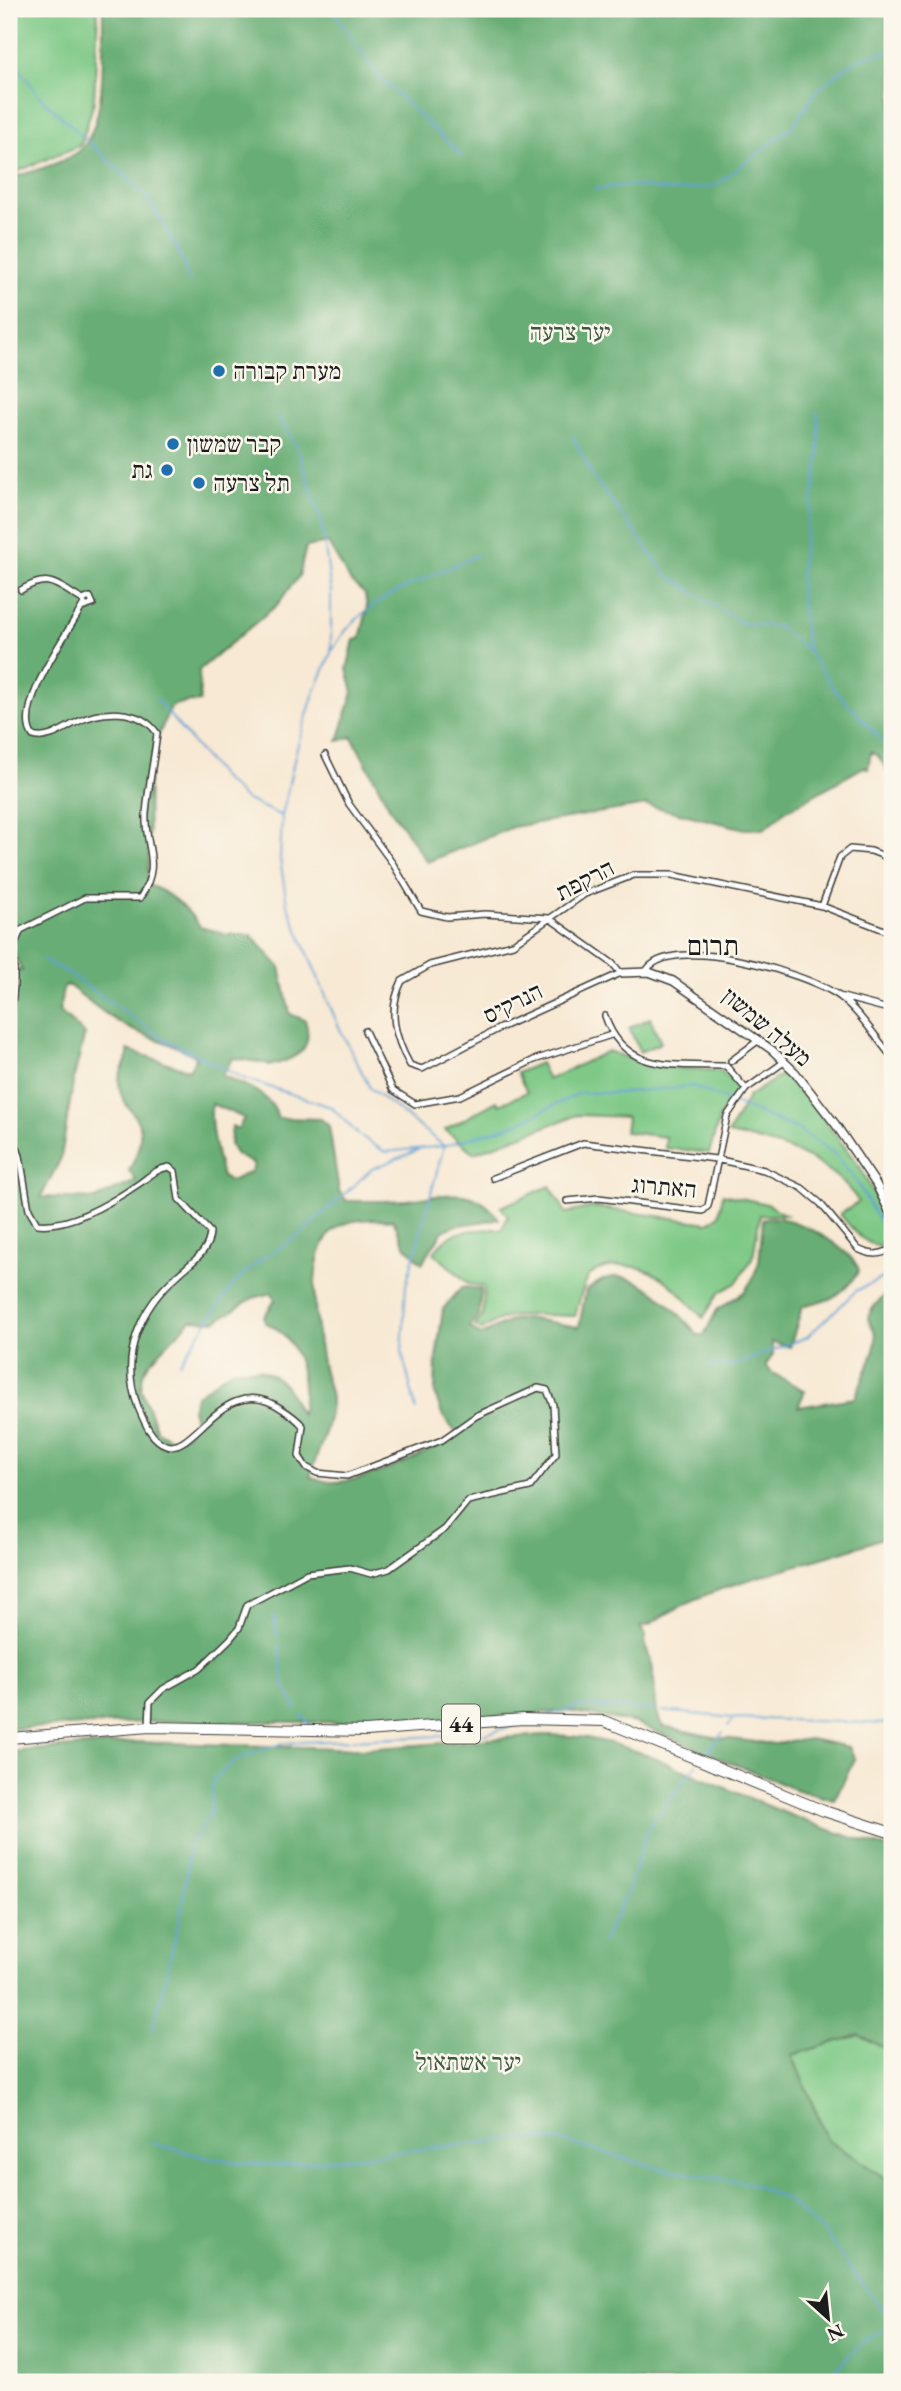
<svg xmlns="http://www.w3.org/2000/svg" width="901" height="2391" font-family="'EB Garamond','Frank Ruhl Libre',serif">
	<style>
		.green { fill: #7fc987; stroke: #4e7252; stroke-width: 2 }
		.forest { fill: #67ad74; stroke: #426448; stroke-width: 2; fill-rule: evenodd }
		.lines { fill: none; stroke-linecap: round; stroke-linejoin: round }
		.stream { stroke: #63a1d4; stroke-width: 2 }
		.minor-casing { stroke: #3d3b37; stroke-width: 8 }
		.tertiary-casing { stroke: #3d3b37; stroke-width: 10 }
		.secondary-casing { stroke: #3d3b37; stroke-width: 10 }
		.trunk-casing { stroke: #3d3b37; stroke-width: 12 }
		.minor { stroke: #fff; stroke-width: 5 }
		.tertiary { stroke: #fff; stroke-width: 7 }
		.secondary { stroke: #fff; stroke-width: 8 }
		.trunk { stroke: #fff; stroke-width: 10 }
		.poi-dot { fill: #1f6fb2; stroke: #fbf7ec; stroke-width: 2.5 }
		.labels { text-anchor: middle; stroke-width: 5; stroke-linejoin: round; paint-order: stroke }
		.shield { fill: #fbf7ec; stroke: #5f5e5a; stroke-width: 2 }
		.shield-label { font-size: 23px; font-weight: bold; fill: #1c1c1c }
		.park-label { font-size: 24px; fill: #3f5941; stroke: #fbf7ec }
		.poi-label { font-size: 24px; fill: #1c1c1c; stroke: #fbf7ec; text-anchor: start }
		.street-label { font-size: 24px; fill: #1c1c1c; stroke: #fbf7ec }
		.quarter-label { font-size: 28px; fill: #1c1c1c; stroke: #fbf7ec }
	</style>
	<rect width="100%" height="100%" fill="#fbf7ec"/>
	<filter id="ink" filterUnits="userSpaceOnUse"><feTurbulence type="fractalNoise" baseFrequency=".0143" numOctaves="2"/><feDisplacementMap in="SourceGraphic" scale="14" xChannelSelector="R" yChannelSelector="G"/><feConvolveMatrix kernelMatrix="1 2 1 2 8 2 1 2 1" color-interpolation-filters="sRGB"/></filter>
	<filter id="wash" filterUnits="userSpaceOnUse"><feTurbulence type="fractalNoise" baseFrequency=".00686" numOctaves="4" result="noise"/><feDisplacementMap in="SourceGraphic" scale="28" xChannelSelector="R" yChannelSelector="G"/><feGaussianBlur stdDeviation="1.57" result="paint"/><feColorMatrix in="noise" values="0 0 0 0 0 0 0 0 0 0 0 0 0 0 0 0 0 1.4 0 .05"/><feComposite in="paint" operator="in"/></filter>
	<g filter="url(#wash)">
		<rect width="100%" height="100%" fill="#f7e9d3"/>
		<!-- green -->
		<path class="green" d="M9,9H98L94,102L81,145L9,175Z
			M650,1018L661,1043L640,1052L629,1028Z
			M608,1051L653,1066L721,1071L740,1087L720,1116L709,1153L665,1148L666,1137L625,1132L627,1117L577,1115L474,1153L445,1130L497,1101L499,1105L527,1092L517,1073L540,1063L548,1080Z
			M781,1075L790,1077L799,1087L860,1167L892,1230V1239L887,1248C864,1246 854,1231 840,1214L859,1202C829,1157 778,1143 728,1134L748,1097Z
			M550,1186L566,1213L593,1207L708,1223L719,1215L723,1194L767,1204L786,1215H760L753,1258L736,1283L719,1293L703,1318C676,1289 654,1259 609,1267C601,1269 591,1271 587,1280C581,1290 579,1304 575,1316C541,1316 510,1308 482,1330L475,1326L483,1315L484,1286L469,1284L434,1253C447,1227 477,1230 502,1229L508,1216L501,1207Z
			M859,2035L892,2052V2183L827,2139L792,2055Z"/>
		<!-- forest -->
		<path class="forest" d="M103,9H892V778L878,756L871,752L868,769L864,767L784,812L764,829H745L646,805L513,827L427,862L391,810L352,737L338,741L353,692L347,669L354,640L360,639L367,609L365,594L351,582L328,543L306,547L299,576L277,605L199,670L200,702C192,702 179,702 173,706C168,710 165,719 163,725C138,777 154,830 147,885C166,889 189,910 200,927L225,934L251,935L280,967L290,1014L305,1020C315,1050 296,1059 269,1066V1064L233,1058L222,1075C244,1086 271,1092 278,1118L321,1119L329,1126L339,1191L347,1201C369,1201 392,1202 414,1199C448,1195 475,1185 499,1219L454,1226L443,1231L422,1263L406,1247L393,1220C376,1219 356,1218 340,1226C303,1245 316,1329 322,1363C324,1375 330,1387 331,1399C331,1426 317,1451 310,1477C317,1478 325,1482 332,1482C370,1482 425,1454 457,1434L442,1415L435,1393L436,1358L443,1309L462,1287L481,1289L479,1314L470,1327L481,1335L512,1320L526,1318L579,1327L586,1290C592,1287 598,1282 605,1279C638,1266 680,1314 698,1335H704L717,1310L744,1292L752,1280L759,1262L763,1219C787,1210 852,1248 859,1270C852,1283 839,1297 824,1301C815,1303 809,1303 802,1307L790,1347L772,1342L773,1355L766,1365L771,1372L805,1391L798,1407L855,1398C861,1381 871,1364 875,1346C882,1319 850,1328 885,1295L892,1296V1534C814,1567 716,1578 649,1625L640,1627L646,1636C643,1647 649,1653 652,1664C656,1683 653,1709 662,1726L714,1737L775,1744L810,1739L849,1747L855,1759L834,1800L797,1790L636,1723L567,1711L402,1723L163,1721L9,1729V968L22,971L9,944V179C28,172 71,162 83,147C108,116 102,47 103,9ZM68,985C88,1000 108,1018 131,1029C148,1038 185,1047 196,1057L189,1070L128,1050C130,1059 120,1069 119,1080C119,1107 137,1110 140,1129C142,1144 135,1158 129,1171L136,1181L95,1199L41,1197L61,1158L74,1077L85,1034L59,1011L63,989ZM212,1104L244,1118L238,1129L232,1126L230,1145L236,1155L254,1164L252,1171L231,1181L222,1177C217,1159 208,1120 212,1104ZM272,1293L275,1300L264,1317L265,1323C299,1334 308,1384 301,1415L286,1386L274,1376L259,1369H232L196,1396L192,1409L195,1420L186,1435L173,1440L157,1431L141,1389L143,1374L149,1363L191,1320L216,1321L253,1298Z
			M543,1735C610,1733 660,1761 721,1786C777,1810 833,1834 892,1849V2052L859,2035L792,2055L827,2139L892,2183V2382H9V1752L136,1742L366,1749Z"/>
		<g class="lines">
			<!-- stream -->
			<path class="stream" d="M332,9L378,76L461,155
				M9,55L40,97L146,195L178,250L190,281
				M594,189L629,185L673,191L715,186L792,127L819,88L843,69L863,57L892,51
				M277,415L297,447L322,523L331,593V653L313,696L296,751L282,816L280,859L287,904L338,1025L370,1088L444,1146L406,1285L402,1351L416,1410
				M573,437L592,475L666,574L741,623L779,627L808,651L835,690L892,751
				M333,650C360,597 426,580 477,555
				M808,650C804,622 799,597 801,569C805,515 826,466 817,412
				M157,700L222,778L245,799L282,816
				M43,960L65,971L164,1039L245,1079L331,1107L359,1135L385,1152L444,1146L516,1124L580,1093H618L693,1086L797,1129L834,1153L855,1179L884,1230L892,1237
				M180,1362L234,1283L260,1260L297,1237L372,1169L418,1150
				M710,1366L735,1365L807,1337L856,1291L892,1273
				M274,1617L278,1637
				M279,1645L284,1685L297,1709
				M662,1711L734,1718L892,1724
				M549,1715L580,1706L655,1710
				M302,1716L311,1726
				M728,1726L734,1718
				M704,1756L723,1732
				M602,1943L628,1891L648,1828L697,1764
				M153,2030L181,1913L190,1845L210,1815L213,1780L236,1760L283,1743L485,1734L518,1724
				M153,2143C197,2157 238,2165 284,2165L520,2138L563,2141L658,2168L752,2184L784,2198L822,2230L892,2323
				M823,2382L862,2343L892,2326"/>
		</g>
	</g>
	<g filter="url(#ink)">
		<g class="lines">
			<defs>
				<path id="minor" d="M21,590C51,572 57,586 83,600L90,597L93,604L85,607L83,600
					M325,755L349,804L393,864L421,911L447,917L485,914L549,918L612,963L621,973L500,1028L422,1069L410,1065C395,1038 387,1011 402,981L430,965L513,944L585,894L634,875H672L822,906L892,933
					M822,906L840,857L850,849L871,851L892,859
					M646,971C670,932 807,973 839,996C857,1009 877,1039 892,1057
					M839,996L892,1010
					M605,1016C624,1074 675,1064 726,1066L746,1089
					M365,1031L393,1090L415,1104L460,1096L534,1060L611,1035
					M9,1032L14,985V946L21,930L85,898H140C163,862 144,848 146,814C148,787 154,761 157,733C139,707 101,710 75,723C63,729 47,741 33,736C12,708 69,632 83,605
					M731,1061L759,1040
					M9,1126L20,1156L29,1210L37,1224C70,1228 114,1201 140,1183C150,1176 156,1169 169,1167L175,1171L179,1199L210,1232C209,1252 193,1261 179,1274C139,1308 119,1357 138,1407C144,1421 151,1440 166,1445C195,1456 224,1369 282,1409C290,1414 297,1419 303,1426L299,1456L306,1467L317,1473L347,1476L442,1440L476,1416L538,1388L547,1390L553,1405L556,1454L530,1487L468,1501L445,1529L389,1569L371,1574L350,1568L307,1573L247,1605L239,1628L230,1639L199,1669L163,1689L150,1702L149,1727
					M493,1178L583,1143L716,1159L764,1170L802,1188L820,1203L858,1249C870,1255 879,1256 891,1249
					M567,1201L599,1198L703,1211L708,1206L727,1116L746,1089L784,1062"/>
				<path id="tertiary" d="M621,973L649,972L673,981L772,1050L795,1072L836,1125L876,1184L892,1217"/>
				<path id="secondary" d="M892,1243V1252"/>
				<path id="trunk" d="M9,1738L149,1727L366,1731L523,1719L604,1721L824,1811L892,1833"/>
			</defs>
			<!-- minor casing -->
			<use href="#minor" class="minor-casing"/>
			<!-- tertiary casing -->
			<use href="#tertiary" class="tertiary-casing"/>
			<!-- secondary casing -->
			<use href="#secondary" class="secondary-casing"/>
			<!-- trunk casing -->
			<use href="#trunk" class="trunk-casing"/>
			<!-- minor -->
			<use href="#minor" class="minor"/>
			<!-- tertiary -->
			<use href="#tertiary" class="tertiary"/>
			<!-- secondary -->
			<use href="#secondary" class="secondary"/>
			<!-- trunk -->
			<use href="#trunk" class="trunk"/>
		</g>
	</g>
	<!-- markers -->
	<g class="poi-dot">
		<circle cx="219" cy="371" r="7"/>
		<circle cx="173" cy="444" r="7"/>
		<circle cx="167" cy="470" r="7"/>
		<circle cx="199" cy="483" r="7"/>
	</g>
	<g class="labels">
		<!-- shield labels -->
		<rect class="shield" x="442" y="1704.5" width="38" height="39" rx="5"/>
		<g class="shield-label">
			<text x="461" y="1732">44</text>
		</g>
		<!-- park labels -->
		<g class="park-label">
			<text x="570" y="340">יער צרעה</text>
			<text x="468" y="2070">יער אשתאול</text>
		</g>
		<!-- poi labels -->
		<g class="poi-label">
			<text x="233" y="379">מערת קבורה</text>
			<text x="187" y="452">קבר שמשון</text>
			<text x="153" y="478" text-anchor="end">גת</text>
			<text x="213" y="491">תל צרעה</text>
		</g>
		<!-- street labels -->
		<g class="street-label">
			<text transform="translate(585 880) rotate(-27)" y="8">הרקפת</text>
			<text transform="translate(513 1003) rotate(-26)" y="8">הנרקיס</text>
			<text transform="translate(767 1027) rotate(40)" y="8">מעלה שמשון</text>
			<text transform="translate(664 1187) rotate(5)" y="8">האתרוג</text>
		</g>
		<!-- quarter labels -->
		<g class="quarter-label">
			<text x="713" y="955">תרום</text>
		</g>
	</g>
	<!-- margin -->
	<rect width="901" height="2391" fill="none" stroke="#fbf7ec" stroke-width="35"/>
	<!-- north arrow -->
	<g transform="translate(828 2318) rotate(153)" stroke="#fbf7ec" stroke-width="5" paint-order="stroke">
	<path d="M0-5L12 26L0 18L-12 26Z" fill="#1c1c1c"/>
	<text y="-10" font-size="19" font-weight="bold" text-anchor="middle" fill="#1c1c1c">N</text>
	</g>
</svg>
